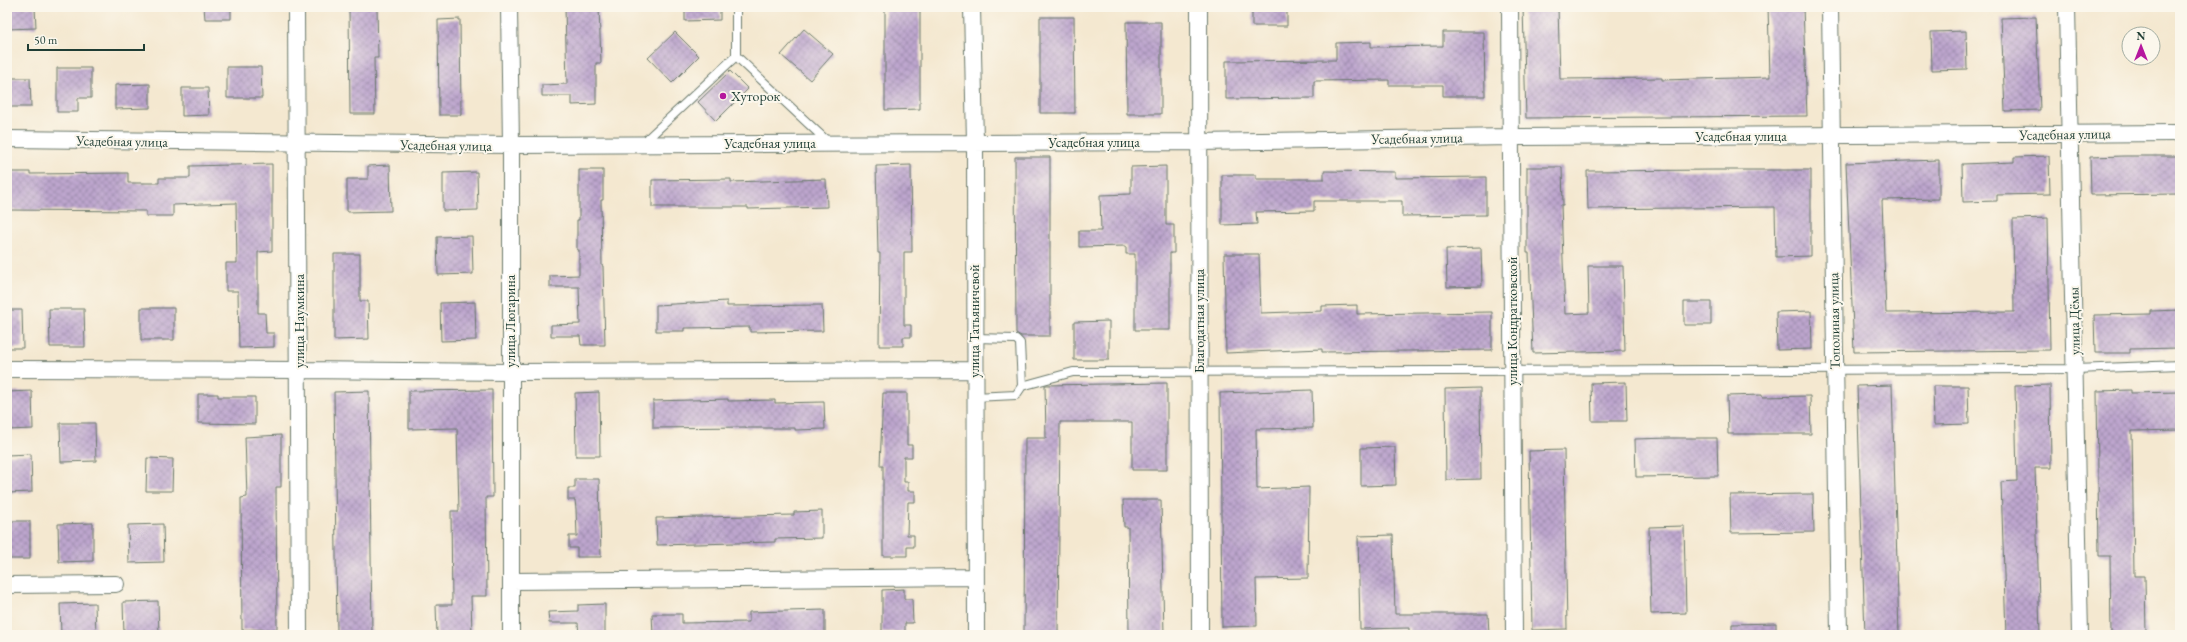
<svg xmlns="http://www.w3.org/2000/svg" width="2187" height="642" font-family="'EB Garamond',serif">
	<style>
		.building { fill: url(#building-cross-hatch) }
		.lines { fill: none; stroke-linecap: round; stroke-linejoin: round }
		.service-casing { stroke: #6a796b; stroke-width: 10 }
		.minor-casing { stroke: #6a796b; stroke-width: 18 }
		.service { stroke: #fff; stroke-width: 8 }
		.minor { stroke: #fff; stroke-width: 16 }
		.poi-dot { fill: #b5179e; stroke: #fbf7ec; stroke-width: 1.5 }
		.labels { text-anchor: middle; stroke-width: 4; stroke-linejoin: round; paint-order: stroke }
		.poi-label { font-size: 14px; fill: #1f3d34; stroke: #fbf7ec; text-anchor: start }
		.street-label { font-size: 14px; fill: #1f3d34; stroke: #fbf7ec }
	</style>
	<defs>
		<pattern id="building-cross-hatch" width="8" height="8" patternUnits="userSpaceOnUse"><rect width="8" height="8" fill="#bda6ce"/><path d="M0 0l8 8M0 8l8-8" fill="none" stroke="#9988a8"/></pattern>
	</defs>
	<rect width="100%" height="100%" fill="#fbf7ec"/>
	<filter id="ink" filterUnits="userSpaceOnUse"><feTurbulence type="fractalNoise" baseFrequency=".025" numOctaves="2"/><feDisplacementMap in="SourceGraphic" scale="8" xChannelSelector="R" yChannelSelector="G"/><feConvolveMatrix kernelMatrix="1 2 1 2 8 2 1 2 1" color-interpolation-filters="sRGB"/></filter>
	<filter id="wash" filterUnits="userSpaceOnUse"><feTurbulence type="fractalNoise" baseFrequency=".012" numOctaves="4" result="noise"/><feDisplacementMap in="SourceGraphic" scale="16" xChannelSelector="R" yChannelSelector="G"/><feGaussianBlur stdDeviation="0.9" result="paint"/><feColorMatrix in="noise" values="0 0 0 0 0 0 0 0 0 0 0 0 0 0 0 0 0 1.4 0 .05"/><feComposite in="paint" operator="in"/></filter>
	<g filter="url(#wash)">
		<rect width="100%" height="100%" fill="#f4e8d0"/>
		<g id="blocks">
			<!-- building -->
			<path class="building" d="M7,7H35L36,28L7,29Z
				M204,7H231V19H205Z
				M349,7H377L378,58H374L375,114H350Z
				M565,7H599L601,63H596V104L572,105V96H542V85L567,84Z
				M685,7H720V20L685,21Z
				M885,7H920V109L885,110Z
				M1252,7H1287V26H1252Z
				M1523,7H1558L1560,79L1662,78V80L1770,77L1768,7H1803L1807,116L1526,118Z
				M1040,17H1074L1075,113H1040Z
				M2036,17L2040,110L2005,111L2001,18Z
				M460,19L461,115H439L438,20Z
				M1126,22H1161V114H1127Z
				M804,29L833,54L810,80L781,55Z
				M1966,31L1967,69L1932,70L1931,32Z
				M675,32L699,56L672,83L648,58Z
				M1443,32H1484L1485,96H1443V85H1389V80L1314,81V98L1226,99V61L1336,60V43L1371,42V47L1443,46Z
				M227,67H261L262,98H227Z
				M57,68H91V98H78V112H57Z
				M730,71L748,89L716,121L698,102Z
				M7,78H30L31,107H7Z
				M150,84V108L115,109V85Z
				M182,88H208L209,115L182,116Z
				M2049,156L2050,194L1997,195V201L1963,202L1962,164L2014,162V157Z
				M2125,156H2179L2180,194L2091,195L2090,157Z
				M1015,157H1050V336H1021L1016,333Z
				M1939,160V199L1882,200L1886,313L2014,312L2013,219L2048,218L2050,350L1854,352L1846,163Z
				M272,164V251L258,252V313H265L266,333H274V347L239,348L238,291H226V263H237L236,203L173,205V216H146V211L7,210V172H30V174L128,173V183H159V178H190V166Z
				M390,165L391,211L347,212V179H368V166Z
				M911,165L912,252H904V325H911V337H903V346H879L880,253H878L876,166Z
				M1166,166V225H1174V253H1170V330H1135V254H1126V246L1079,247V231H1101L1100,195L1131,194V167Z
				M1527,167H1562L1563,205H1561L1565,314L1589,313L1588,266H1623L1625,351L1533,353L1529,253H1527Z
				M579,170H603V200H601L602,266H603L605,345H581L580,336H551V325L580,324L579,287H550V276L579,275V250H577V220H579Z
				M1714,170H1811V256L1776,257L1775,207L1588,209L1587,171Z
				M1324,171L1395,172V178L1486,177V215L1402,216V201H1314V211L1256,212L1257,224L1222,225V175H1256V179H1324Z
				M477,172L478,210L443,211V173Z
				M731,179V182L826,179L827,207L748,209V207H652V180Z
				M472,236L473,274L438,275L437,237Z
				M1481,248L1482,286L1447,287L1446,249Z
				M334,254H360V301H368L369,339L334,340Z
				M1224,254H1259L1261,313L1322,311V306L1357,305V314L1492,312V350L1322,352V349L1226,353Z
				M727,301V306L822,305L823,331L750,332V327L684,328V331H656V305Z
				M475,302L476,340L441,341L440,303Z
				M1684,302H1711V325H1684Z
				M141,308H174V340H141Z
				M49,309H84L85,347H50Z
				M7,310H22L23,348H7Z
				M2180,310V348L2130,349V353H2095L2094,315L2151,314V311Z
				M1811,311L1812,349L1777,350L1776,312Z
				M1109,321V360H1074V322Z
				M1626,382L1627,421H1592L1591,383Z
				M1167,383V470H1132V422H1060L1058,635H1024L1025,438H1046L1045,385Z
				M1892,385L1899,635H1865L1857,386Z
				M2050,385L2051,468H2035L2040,635H2006L2001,482L2017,481L2015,386Z
				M1933,386H1968L1969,424L1934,425Z
				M1480,388L1481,479L1446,480L1445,389Z
				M492,390L493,497H486L487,596H471L472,635H437L436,605H452L451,511H459L457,428L409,429V391Z
				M1312,390L1313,428L1256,429L1257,489L1309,487L1308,578L1256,579L1257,626L1222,627L1220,393Z
				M2131,390V393L2180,392V430L2132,431L2134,576H2145L2146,635H2111L2110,556H2099L2097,391Z
				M32,391L33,429L7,430V392Z
				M369,391L372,635H337L334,392Z
				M599,392L600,456H576L575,393Z
				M883,393H907V445H912V457H904V482H908V491H915V502H908L907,535H914V547H907V556H883V466H880Z
				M198,394H218V397H255V424L198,423Z
				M1762,395V397L1810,396L1811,434H1728L1727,396Z
				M728,399V401L775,400V403L824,402L825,429L795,430V428H746V427L653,428V401Z
				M60,423H95L96,461L61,462Z
				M281,435V487H276L277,629L242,630L241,498L247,497L245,437Z
				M1670,438H1717L1718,476L1636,477L1635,439Z
				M1395,447L1396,485L1361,486V448Z
				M1564,450L1567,629L1532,630L1529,451Z
				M31,454L32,492L7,493V455Z
				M147,458L173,459L172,491H146Z
				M575,479H599L601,557H577V548H569V536H577L576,509L575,500H568V488H575Z
				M1813,494L1814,532L1731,533L1730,495Z
				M1123,500H1161L1164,635H1129L1128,527H1124Z
				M822,511V538L775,539V542L657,545L656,518L794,515V512Z
				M7,521H30V559H7Z
				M93,523V561L59,562L58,524Z
				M163,524L164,562L129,563L128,525Z
				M1684,526L1686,613L1651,614L1649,527Z
				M1393,535L1395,614H1488L1489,635H1409V628L1360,629L1358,536Z
				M904,589V599H912L913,623H905V632H882V590Z
				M158,601L159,635H124L123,602Z
				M95,603L96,635H61L60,604Z
				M605,604V634L579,635L578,623H549L548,612L578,611V605Z
				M825,610V635H653L652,614H682V623L749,622V612Z
				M1776,623V635H1732V624Z"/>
		</g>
	</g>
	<g filter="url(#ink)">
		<use href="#blocks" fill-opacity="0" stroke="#6a796b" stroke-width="1"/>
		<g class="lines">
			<defs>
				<path id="service" d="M736,7V56L828,142
					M643,143L736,56
					M974,338L1016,339L1020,343L1022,386
					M974,397L1016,395L1022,386L1073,372L2075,369L2180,365"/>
				<path id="minor" d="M296,7L299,635
					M509,7L511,145V635
					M972,7L975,142L976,635
					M1199,7L1200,635
					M1510,7L1514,635
					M1830,7L1839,635
					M2067,7L2080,635
					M7,139L511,145L1199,142L1511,137L2180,133
					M7,369L299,370L510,372L974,370
					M511,581L975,577
					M7,585L116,584"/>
			</defs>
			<!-- service casing -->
			<use href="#service" class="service-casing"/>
			<!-- minor casing -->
			<use href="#minor" class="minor-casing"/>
			<!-- service -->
			<use href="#service" class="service"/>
			<!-- minor -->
			<use href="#minor" class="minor"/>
		</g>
	</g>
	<!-- markers -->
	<circle class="poi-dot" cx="723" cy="96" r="4"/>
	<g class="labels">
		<!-- poi labels -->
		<g class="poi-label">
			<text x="731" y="101">Хуторок</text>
		</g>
		<!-- street labels -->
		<g class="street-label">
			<text transform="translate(2065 134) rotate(-1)" y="5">Усадебная улица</text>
			<text x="1741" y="141">Усадебная улица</text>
			<text transform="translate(1417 138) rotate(-1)" y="5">Усадебная улица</text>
			<text transform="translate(122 141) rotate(1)" y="5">Усадебная улица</text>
			<text x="1094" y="147">Усадебная улица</text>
			<text x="770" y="148">Усадебная улица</text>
			<text transform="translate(446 145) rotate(1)" y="5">Усадебная улица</text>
			<text transform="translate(299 321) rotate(-90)" y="5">улица Наумкина</text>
			<text transform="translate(510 321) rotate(-90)" y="5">улица Люгарина</text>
			<text transform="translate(974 321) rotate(-90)" y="5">улица Татьяничевой</text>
			<text transform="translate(1199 321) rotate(-90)" y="5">Благодатная улица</text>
			<text transform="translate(1512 321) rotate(-90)" y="5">улица Кондратковской</text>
			<text transform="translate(1834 321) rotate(-91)" y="5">Тополиная улица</text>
			<text transform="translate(2074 321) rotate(-91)" y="5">улица Дёмы</text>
		</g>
	</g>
	<!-- margin -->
	<rect width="2187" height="642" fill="none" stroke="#fbf7ec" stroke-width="24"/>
	<!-- north arrow -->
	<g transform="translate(2141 46)"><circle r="19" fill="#fbf7ec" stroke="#a3ada2"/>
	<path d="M0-3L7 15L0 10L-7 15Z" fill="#b5179e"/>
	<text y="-6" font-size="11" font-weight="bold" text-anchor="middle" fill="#1f3d34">N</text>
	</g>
	<!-- scale -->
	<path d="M28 44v6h116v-6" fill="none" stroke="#1f3d34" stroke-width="2"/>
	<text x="34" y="44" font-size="12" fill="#1f3d34" stroke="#fbf7ec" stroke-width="3" paint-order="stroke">50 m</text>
</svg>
